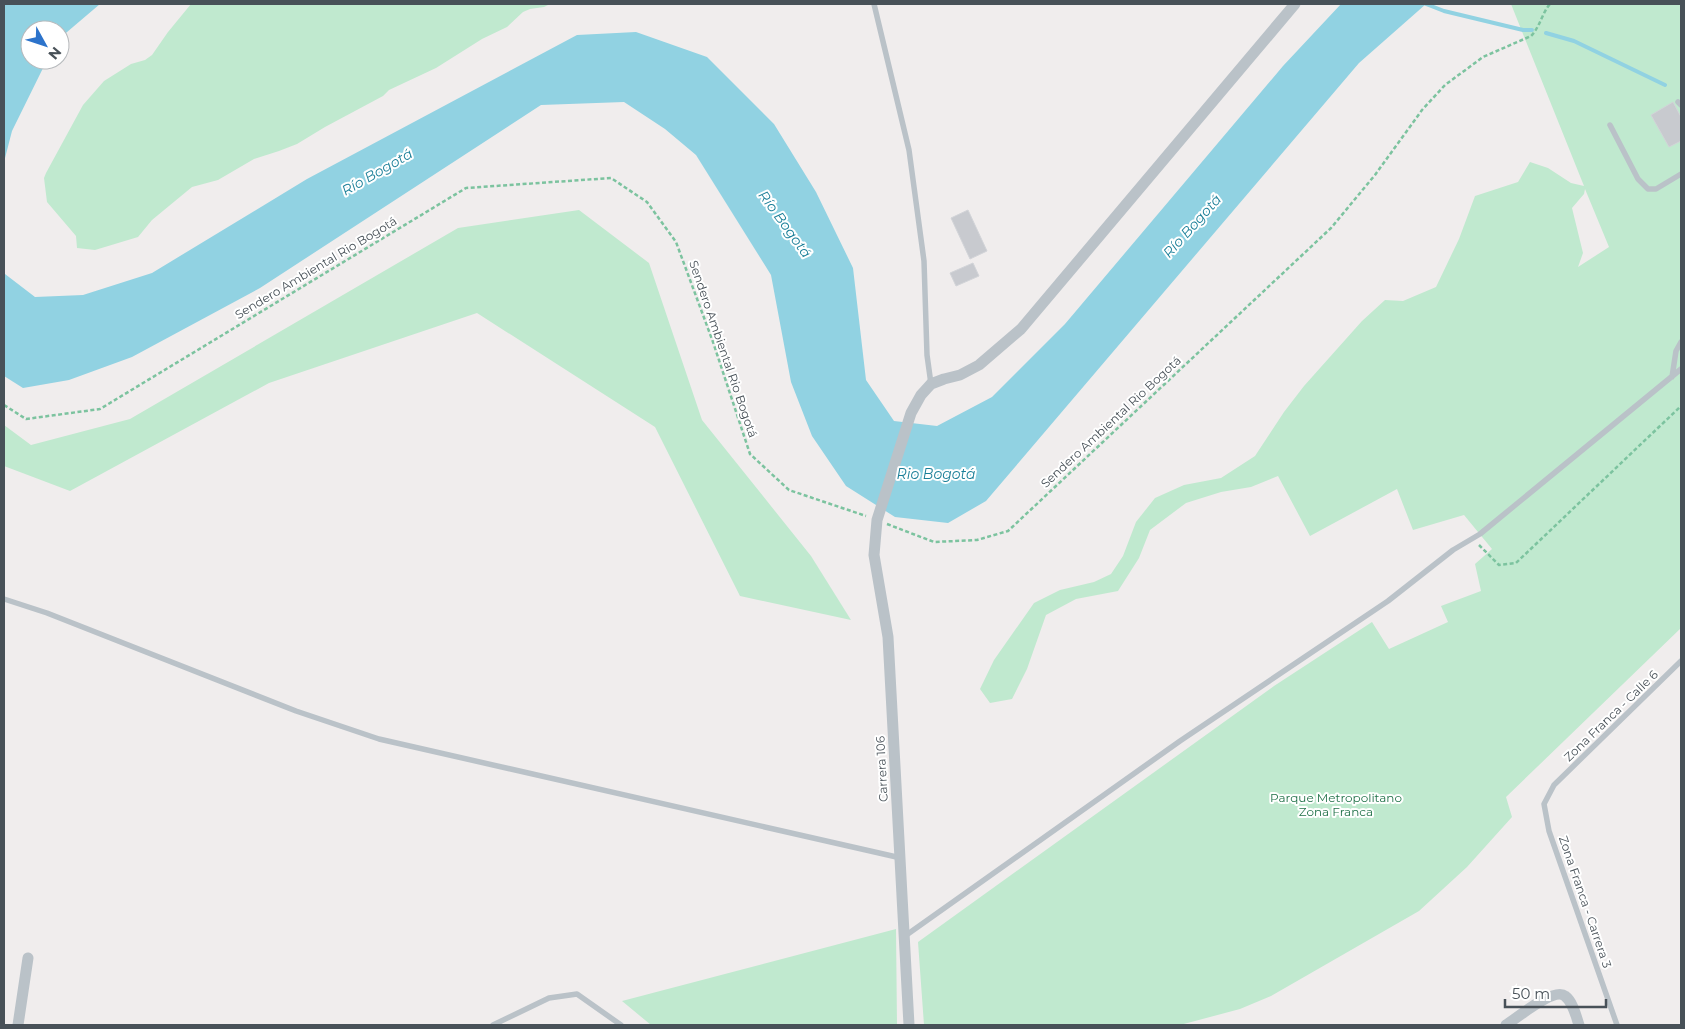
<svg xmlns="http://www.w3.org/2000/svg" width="1685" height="1029" font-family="Montserrat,sans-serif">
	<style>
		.green { fill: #c0e9cf; fill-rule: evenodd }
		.water { fill: #91d2e2 }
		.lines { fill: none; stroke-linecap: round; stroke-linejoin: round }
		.stream { stroke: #91d2e2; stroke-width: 4 }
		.building { fill: #c8cacf; stroke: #d2d4d8 }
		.path { stroke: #7cc39f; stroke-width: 2.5; stroke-dasharray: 4 2.5; stroke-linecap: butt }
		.lane { stroke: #bac2c8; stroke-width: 5.5 }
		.street { stroke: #bac2c8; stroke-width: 11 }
		.labels { text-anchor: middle; stroke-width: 4; stroke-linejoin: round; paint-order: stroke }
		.street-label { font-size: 12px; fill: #485158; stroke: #fff }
		.park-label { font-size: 12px; fill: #207148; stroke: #fff }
		.water-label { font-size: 14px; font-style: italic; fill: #1b7f98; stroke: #fff }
	</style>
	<rect width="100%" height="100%" fill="#f0eded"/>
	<!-- green -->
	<path class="green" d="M191,4H550L544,7L530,9L523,12L507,27L482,39L436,68L389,90L383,96L325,127L297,144L279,151L254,159L218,180L192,187L152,220L138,237L95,250L77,248L76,236L47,202L44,178L46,173L83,105L104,81L131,64L145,60L152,55L168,32Z
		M1511,4H1681V628L1506,797L1512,817L1467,867L1419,911L1271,996L1240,1009L1180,1025H924L918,942L1274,686L1372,622L1389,649L1448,622L1441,606L1481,591L1475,564L1492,549L1464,515L1413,530L1397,489L1310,536L1278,476L1251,487L1221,492L1186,503L1150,530L1139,558L1118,591L1076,599L1046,615L1027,669L1012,699L990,703L980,689L994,660L1034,603L1060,590L1094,582L1111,574L1123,556L1136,522L1155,498L1184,485L1221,478L1255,456L1284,412L1304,386L1362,321L1385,300L1403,301L1436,287L1459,239L1475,196L1518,182L1530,162L1548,168L1571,183L1584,186ZM1585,189L1609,247L1578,267L1583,253L1572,208L1584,194Z
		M579,210L649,263L702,420L811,556L851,620L740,596L655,427L477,313L269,383L70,491L4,466V425L31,445L130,419L458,228Z
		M896,929L897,1025H651L622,1001Z"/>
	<!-- water -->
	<path class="water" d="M4,4H100L60,38V30H30V60H47L12,131L4,162Z
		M1341,4H1426L1359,63L986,501L948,523L895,517L846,486L812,436L791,382L771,275L696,155L665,129L624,102L541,105L260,288L132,357L69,380L23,388L4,376V269L5,274L35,297L83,295L152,273L307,179L577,35L636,32L707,57L774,124L816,192L853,268L866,380L894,421L937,426L992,397L1065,324L1283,66Z"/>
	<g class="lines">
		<!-- stream -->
		<path class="stream" d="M1426,4L1444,11L1523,30H1532
			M1546,33L1574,41L1665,85"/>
	</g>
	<!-- building -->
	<path class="building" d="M1673,102L1681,117V141L1669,147L1651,115Z
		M968,210L987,251L970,259L951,218Z
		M973,263L979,276L956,286L950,273Z"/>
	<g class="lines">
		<!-- path -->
		<path class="path" d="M4,405L26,419L100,409L466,188L611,178L647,202L676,242L713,342L750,454L789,490L866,516
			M887,524L934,542L977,540L1008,531L1331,228L1375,175L1422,110L1445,85L1483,57L1531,36C1540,27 1542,13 1550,4
			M1479,545L1499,565L1516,563L1681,406"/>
		<!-- lane -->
		<path class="lane" d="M874,4L909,150L924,261L927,355L931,384
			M1678,102L1681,105
			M1610,125L1638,179L1648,189H1656L1681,174
			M1672,377L1676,351L1681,342
			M4,599L47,613L296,711L379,739L901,858
			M905,936L1180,741L1388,601L1453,550L1480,534L1681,369
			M493,1025L549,998L577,994L621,1025
			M1617,1025L1549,831L1544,804L1554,785L1681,661"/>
		<!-- street -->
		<path class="street" d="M18,1025L28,958
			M909,1025L888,637L874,555L877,520L911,413L921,395L931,384L944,379L960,375L979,365L1021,329L1295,4
			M1506,1025C1517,1018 1554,987 1565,996C1573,1002 1576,1016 1579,1025"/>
	</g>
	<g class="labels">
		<!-- street labels -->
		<g class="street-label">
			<text transform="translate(316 268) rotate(-31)" y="4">Sendero Ambiental Rio Bogotá</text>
			<text transform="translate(723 349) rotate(71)" y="4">Sendero Ambiental Rio Bogotá</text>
			<text transform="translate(1111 422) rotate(-43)" y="4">Sendero Ambiental Rio Bogotá</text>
			<text transform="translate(1611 716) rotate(-44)" y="4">Zona Franca - Calle 6</text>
			<text transform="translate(882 769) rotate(-93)" y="4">Carrera 106</text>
			<text transform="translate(1585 902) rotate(71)" y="4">Zona Franca - Carrera 3</text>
		</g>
		<!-- park labels -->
		<g class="park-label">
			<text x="1336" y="802">Parque Metropolitano<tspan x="1336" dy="14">Zona Franca</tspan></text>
		</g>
		<!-- water labels -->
		<g class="water-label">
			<text transform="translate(377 172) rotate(-30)" y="5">Río Bogotá</text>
			<text transform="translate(785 224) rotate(54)" y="5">Río Bogotá</text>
			<text transform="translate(1192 226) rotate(-48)" y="5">Río Bogotá</text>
			<text x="936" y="479">Rio Bogotá</text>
		</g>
	</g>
	<!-- border -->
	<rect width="1685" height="1029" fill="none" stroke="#485158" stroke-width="10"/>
	<!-- north arrow -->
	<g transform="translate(45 45) rotate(130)"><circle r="24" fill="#ffffff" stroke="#b6b9bc"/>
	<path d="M0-4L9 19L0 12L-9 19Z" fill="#2c73cb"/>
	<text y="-8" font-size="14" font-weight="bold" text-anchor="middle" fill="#485158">N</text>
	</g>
	<!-- scale -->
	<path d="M1505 999v8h101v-8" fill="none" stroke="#485158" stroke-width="2.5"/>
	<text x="1512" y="999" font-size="15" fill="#485158" stroke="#ffffff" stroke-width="4" paint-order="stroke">50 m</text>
</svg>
